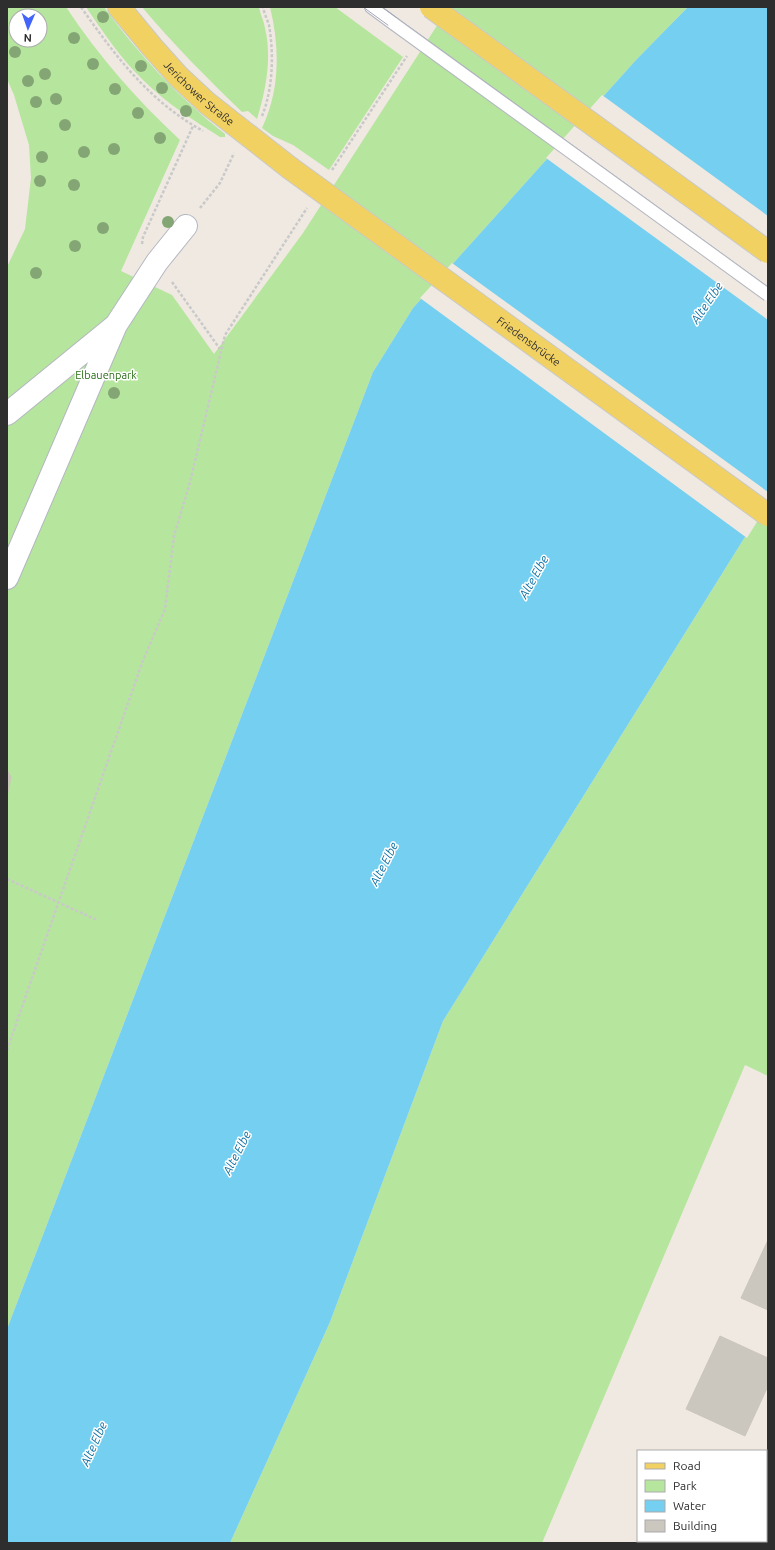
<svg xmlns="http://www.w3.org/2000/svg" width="775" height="1550" font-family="Ubuntu,sans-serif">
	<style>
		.green { fill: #b6e59e; fill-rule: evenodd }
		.water { fill: #75cff0 }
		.pier { fill: #efe9e1 }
		.building { fill: #cbc7bf; stroke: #cbc5ba }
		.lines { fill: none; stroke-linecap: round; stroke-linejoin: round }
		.lane-casing { stroke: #b4b7c1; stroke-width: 14 }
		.street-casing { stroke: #b4b7c1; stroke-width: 24 }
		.primary-casing { stroke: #c9c9c9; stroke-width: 24 }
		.path { stroke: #c9c9c9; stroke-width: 2.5; stroke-dasharray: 3 2; stroke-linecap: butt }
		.lane { stroke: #fff; stroke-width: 12 }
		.street { stroke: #fff; stroke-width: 22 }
		.primary { stroke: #f2d163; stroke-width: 22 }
		.tram { stroke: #a3a6b8; stroke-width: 1 }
		.lane-bridge-casing { stroke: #b4b7c1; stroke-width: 14; stroke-linecap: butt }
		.primary-bridge-casing { stroke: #c9c9c9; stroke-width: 24; stroke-linecap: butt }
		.path-bridge { stroke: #c9c9c9; stroke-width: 2.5; stroke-dasharray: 3 2; stroke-linecap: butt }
		.lane-bridge { stroke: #fff; stroke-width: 12 }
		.primary-bridge { stroke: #f2d163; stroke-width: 22 }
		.tree { fill: #84a574 }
		.labels { text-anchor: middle; stroke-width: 3; stroke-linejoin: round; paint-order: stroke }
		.street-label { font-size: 11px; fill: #2e2e2e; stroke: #fff }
		.park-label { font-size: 11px; fill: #2c6e1b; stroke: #fff }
		.water-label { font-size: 12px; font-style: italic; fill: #0d6fa3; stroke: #fff }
	</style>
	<rect width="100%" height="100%" fill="#efe9e1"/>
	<!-- green -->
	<path class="green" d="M7,7H66C99,57 137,100 180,140L121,271L172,295L214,354L303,233L449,7H688L636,60L413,308L373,372L7,1329V267L25,229L31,178L29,145L14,95L7,79ZM16,16H40V40H16Z
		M86,7H104C139,55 178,97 225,134V137H220C193,120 166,103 143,80C121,59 103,32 86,7Z
		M142,7H259C260,14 264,21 265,28C272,58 266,90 257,119L248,111L242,112C207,78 173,44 142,7Z
		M270,7H335L403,57L329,170L293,145L273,136L262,128C280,90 280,48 270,7Z
		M768,500V1076L745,1065L542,1543H230L330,1322L443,1021Z"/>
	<!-- water -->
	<path class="water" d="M688,7H768V500L443,1021L330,1322L230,1543H7V1329L373,372L413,308L636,60Z"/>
	<!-- pier -->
	<path class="pier" d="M602,95L768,216V320L546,158Z
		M452,263L768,492V504L747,538L420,298Z"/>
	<!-- building -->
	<path class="building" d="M7,770L11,777L7,796Z
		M768,1240V1310L741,1298Z
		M720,1336L768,1358V1386L745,1436L686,1409Z"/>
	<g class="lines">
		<defs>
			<path id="lane" d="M371,7L394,24"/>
			<path id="street" d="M7,414L116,325L157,262L186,226
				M7,578L116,325
				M766,1506L768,1502
				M749,1543L750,1541"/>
			<g id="primary">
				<path id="s1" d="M119,7L152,47L178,76L207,103L290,168"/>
			</g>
		</defs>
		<!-- lane casing -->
		<use href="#lane" class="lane-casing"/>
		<!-- street casing -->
		<use href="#street" class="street-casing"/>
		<!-- primary casing -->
		<use href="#primary" class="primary-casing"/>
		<!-- path -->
		<path class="path" d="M81,7C116,57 149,101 203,131
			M262,116C273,89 274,54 269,25C267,19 264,13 263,7
			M332,170L407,56
			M200,208L220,183L234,153
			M142,244L143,237L193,126
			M172,282L220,349
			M7,1050L142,663L165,609L174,536L190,482L225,335L307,208"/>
		<!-- lane -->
		<use href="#lane" class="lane"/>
		<!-- street -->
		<use href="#street" class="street"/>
		<!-- primary -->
		<use href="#primary" class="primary"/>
		<!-- tram -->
		<path class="tram" d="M363,7L768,301
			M382,7L768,287"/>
		<defs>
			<path id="lane-bridge" d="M394,24L768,295"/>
			<g id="primary-bridge">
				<path d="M431,7L768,252"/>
				<path id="s2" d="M290,168L768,515"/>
			</g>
		</defs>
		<!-- lane-bridge casing -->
		<use href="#lane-bridge" class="lane-bridge-casing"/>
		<!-- primary-bridge casing -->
		<use href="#primary-bridge" class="primary-bridge-casing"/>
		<!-- path-bridge -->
		<path class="path-bridge" d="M7,879L97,920"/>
		<!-- lane-bridge -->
		<use href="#lane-bridge" class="lane-bridge"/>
		<!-- primary-bridge -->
		<use href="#primary-bridge" class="primary-bridge"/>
	</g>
	<!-- trees -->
	<g class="tree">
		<circle cx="103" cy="17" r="6"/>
		<circle cx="74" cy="38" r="6"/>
		<circle cx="15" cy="52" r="6"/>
		<circle cx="93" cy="64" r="6"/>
		<circle cx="141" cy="66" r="6"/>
		<circle cx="45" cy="74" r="6"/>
		<circle cx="28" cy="81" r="6"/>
		<circle cx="162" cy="88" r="6"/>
		<circle cx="115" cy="89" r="6"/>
		<circle cx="56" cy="99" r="6"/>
		<circle cx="36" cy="102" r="6"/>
		<circle cx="186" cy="111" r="6"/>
		<circle cx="138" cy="113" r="6"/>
		<circle cx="65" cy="125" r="6"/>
		<circle cx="160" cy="138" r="6"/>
		<circle cx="114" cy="149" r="6"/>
		<circle cx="84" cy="152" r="6"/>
		<circle cx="42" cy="157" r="6"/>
		<circle cx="40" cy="181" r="6"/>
		<circle cx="74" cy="185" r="6"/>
		<circle cx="168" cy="222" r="6"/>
		<circle cx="103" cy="228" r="6"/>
		<circle cx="75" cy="246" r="6"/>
		<circle cx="36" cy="273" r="6"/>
		<circle cx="114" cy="393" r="6"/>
	</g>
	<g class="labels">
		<!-- street labels -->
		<g class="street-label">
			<text dy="4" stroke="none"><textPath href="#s1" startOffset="118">Jerichower Straße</textPath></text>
			<text dy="4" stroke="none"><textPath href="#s2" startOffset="295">Friedensbrücke</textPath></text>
		</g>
		<!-- park labels -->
		<g class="park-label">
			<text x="106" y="379">Elbauenpark</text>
		</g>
		<!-- water labels -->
		<g class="water-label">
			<text transform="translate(707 303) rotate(-56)" y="4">Alte Elbe</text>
			<text transform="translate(534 577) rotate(-61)" y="4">Alte Elbe</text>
			<text transform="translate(384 864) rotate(-63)" y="4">Alte Elbe</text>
			<text transform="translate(237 1153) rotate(-63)" y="4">Alte Elbe</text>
			<text transform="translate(94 1444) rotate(-66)" y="4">Alte Elbe</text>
		</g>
	</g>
	<!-- border -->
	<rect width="775" height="1550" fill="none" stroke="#2e2e2e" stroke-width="16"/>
	<!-- legend -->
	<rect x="637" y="1450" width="130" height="92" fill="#ffffff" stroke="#ababab"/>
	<rect x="645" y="1463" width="20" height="6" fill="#f2d163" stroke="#ababab"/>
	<text x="673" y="1470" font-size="12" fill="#2e2e2e">Road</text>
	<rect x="645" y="1480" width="20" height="12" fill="#b6e59e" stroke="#ababab"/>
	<text x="673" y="1490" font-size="12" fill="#2e2e2e">Park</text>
	<rect x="645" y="1500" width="20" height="12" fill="#75cff0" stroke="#ababab"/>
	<text x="673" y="1510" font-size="12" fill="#2e2e2e">Water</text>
	<rect x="645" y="1520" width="20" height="12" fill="#cbc7bf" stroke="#ababab"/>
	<text x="673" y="1530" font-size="12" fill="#2e2e2e">Building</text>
	<!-- north arrow -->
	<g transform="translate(28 28) rotate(182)"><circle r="19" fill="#ffffff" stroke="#ababab"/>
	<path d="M0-3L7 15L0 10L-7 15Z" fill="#4264fb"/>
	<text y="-6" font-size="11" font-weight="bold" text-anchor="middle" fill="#2e2e2e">N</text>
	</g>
</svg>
